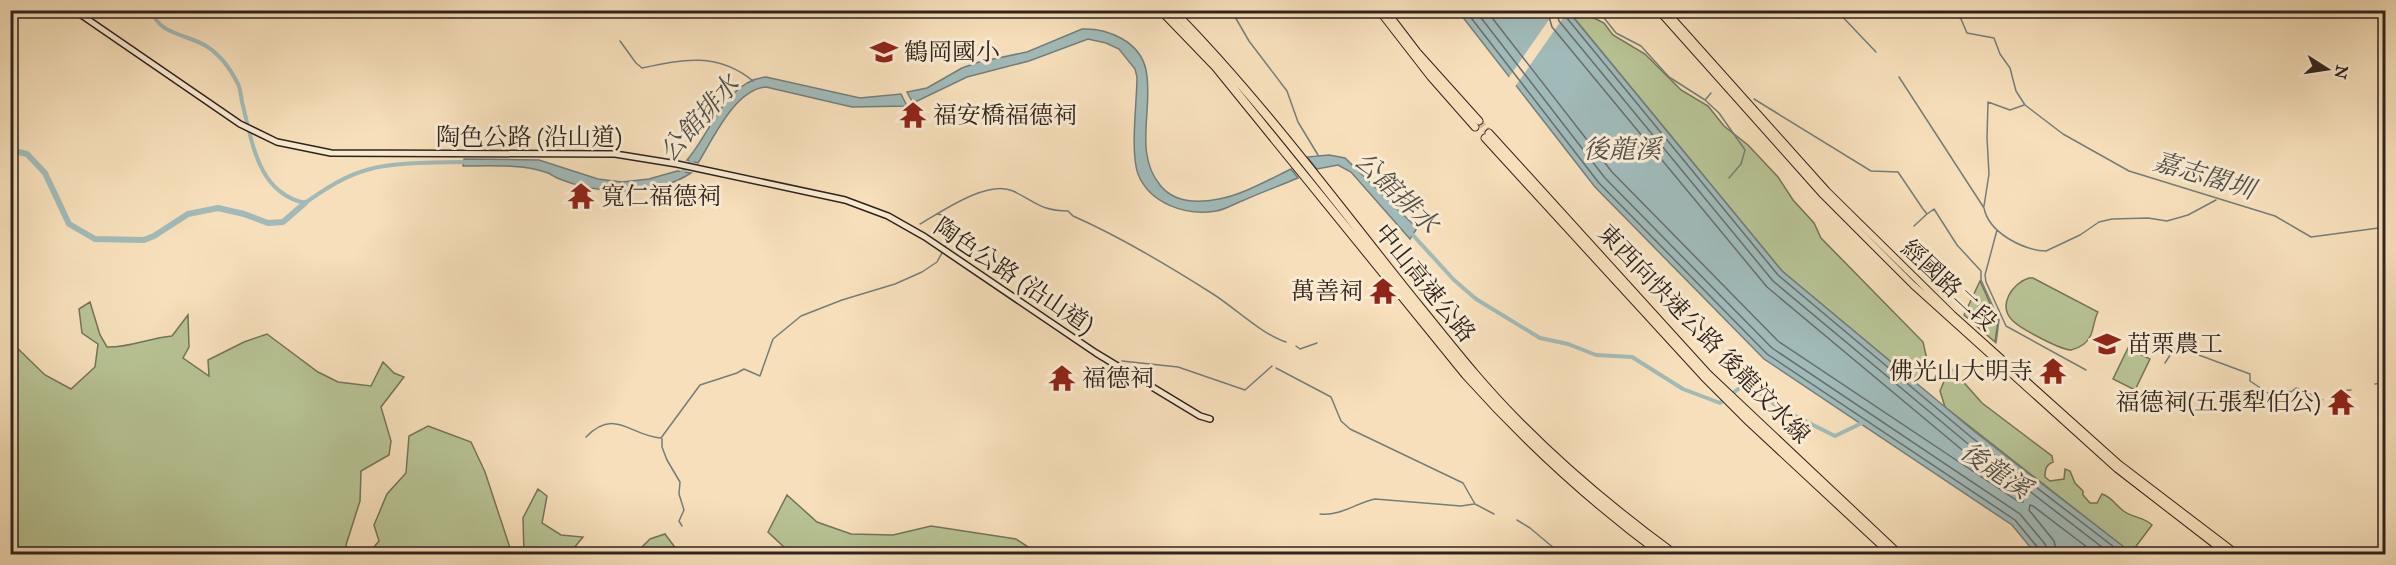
<svg xmlns="http://www.w3.org/2000/svg" width="2396" height="565" font-family="'IM FELL Great Primer','Noto Serif TC',serif">
	<style>
		.green { fill: #b7c394; stroke: #747359; stroke-width: 1.5 }
		.water { fill: #a0bab9; stroke: #737e7b; stroke-width: 1.5 }
		.pier { fill: #f6dfba }
		.lines { fill: none; stroke-linecap: round; stroke-linejoin: round }
		.shore { stroke: #686e6c; stroke-width: 1.5 }
		.stream { stroke: #737e7b; stroke-width: 1.5 }
		.canal { stroke: #a0bab9; stroke-width: 4 }
		.river { stroke: #a0bab9; stroke-width: 6 }
		.trunk-tunnel { stroke: #ceb99b; stroke-width: 7; stroke-dasharray: 7 3.5; stroke-linecap: butt }
		.secondary-casing { stroke: #30231e; stroke-width: 8 }
		.primary-casing { stroke: #30231e; stroke-width: 8 }
		.trunk-casing { stroke: #30231e; stroke-width: 9 }
		.motorway-casing { stroke: #30231e; stroke-width: 10 }
		.secondary { stroke: #f9ead2; stroke-width: 5 }
		.primary { stroke: #f6dfba; stroke-width: 6 }
		.trunk { stroke: #f6dfba; stroke-width: 7 }
		.motorway { stroke: #f6dfba; stroke-width: 8 }
		.labels { text-anchor: middle; stroke-width: 6; stroke-linejoin: round; paint-order: stroke }
		.poi-label { font-size: 24px; fill: #30231e; stroke: #f9ead2; text-anchor: start }
		.street-label { font-size: 24px; fill: #30231e; stroke: #f9ead2 }
		.water-label { font-size: 26px; font-style: italic; fill: #52504c; stroke: #f9ead2 }
	</style>
	<rect width="100%" height="100%" fill="#f6dfba"/>
	<filter id="stains"><feTurbulence type="fractalNoise" baseFrequency=".00333" numOctaves="4"/><feColorMatrix values="0 0 0 0 .2 0 0 0 0 .09 0 0 0 0 .02 0 0 0 .5 -.17"/></filter>
	<radialGradient id="worn" r=".72"><stop offset=".6" stop-color="#630" stop-opacity="0"/><stop offset="1" stop-color="#630" stop-opacity=".3"/></radialGradient>
	<!-- green -->
	<path class="green" d="M1570,13L1594,18L1604,23L1613,35L1645,54L1681,90L1708,106L1724,126L1748,145L1778,177L1793,200L1814,223L1821,238L1923,342L1928,364L1914,381L1782,271Z
		M2029,278H2033L2098,312C2092,323 2095,335 2084,344C2080,347 2076,349 2071,350C2061,350 2021,329 2013,321C1997,306 2012,283 2029,278Z
		M1980,281L1998,321L1995,342L1964,315Z
		M90,302L100,335L107,347C129,348 149,338 172,336L188,315L189,347L183,358L209,376L208,360L244,342L267,334L318,372L338,382L371,386L383,362L394,373L404,377L381,407L391,441L389,455L361,471L360,501L346,545L350,554H11V342L45,375L71,389L95,367L98,344L82,333L79,309Z
		M2128,348L2150,359L2135,390L2113,379Z
		M1950,367L1982,403L2052,456L2053,462C2046,465 2045,469 2045,477L2050,481L2064,479L2065,469L2070,471L2075,483L2083,491V495L2090,503H2097L2102,494C2112,497 2116,506 2125,512C2134,518 2144,517 2152,525L2131,553L1945,407L1940,391Z
		M428,426L471,442L485,472L512,554H368L379,541L374,525L387,494L406,473L409,436Z
		M538,489L547,496L542,523L561,535L583,537L569,554H524L523,518Z
		M787,495L817,522L851,534L893,535L931,526L1016,539L1039,554H788L787,550L768,532Z
		M665,534L680,554H635L650,539Z"/>
	<!-- water -->
	<path class="water" d="M1458,11H1568L1782,271L1975,432L2133,554H2036L2012,525L1764,359L1595,187Z
		M1082,29C1107,28 1140,41 1146,70C1154,108 1133,152 1160,185C1174,203 1199,203 1219,199C1242,195 1270,179 1291,169L1298,178C1279,186 1260,193 1242,201C1234,204 1224,210 1216,211C1186,216 1150,204 1138,174C1130,151 1137,102 1137,77L1135,69L1119,49L1106,43L1088,39L1029,61L967,77L913,103L907,92L927,88L962,68L979,62L1027,52Z
		M766,77L860,98L901,94L907,106L852,107L766,87C735,89 713,139 698,163L687,160C711,133 725,81 766,77Z
		M1329,155L1345,158L1417,228L1410,239L1351,172L1338,165L1317,169L1307,157Z
		M464,159L539,160L598,179L622,182L649,179L677,171L691,173C654,197 597,195 557,178C553,176 550,173 545,172C522,164 487,166 463,166Z"/>
	<!-- pier -->
	<path class="pier" d="M1555,11H1568L1514,88L1507,80Z"/>
	<g class="lines">
		<!-- shore -->
		<path class="shore" d="M1465,10L1599,183L1767,354L2015,520L2039,549L2041,554
			M1475,10L1605,178L1772,348L2020,514L2045,544L2048,554
			M1486,10L1612,172L1778,341L2019,502H2023V498L1961,449L1767,287L1552,27L1547,10
			M1556,10L1559,21L1773,281L1967,443L2111,554
			M1564,10L1566,17L1778,275L1971,437L2123,554
			M2057,554L2054,541L2029,510L2030,505L2033,506L2096,554"/>
		<!-- stream -->
		<path class="stream" d="M1231,10L1249,41L1287,91L1298,122L1318,155
			M1587,10L1601,14L1616,33L1641,46L1669,77L1705,100L1719,113L1745,150L1741,164L1729,178
			M1785,10L1799,18
			M1836,10L1876,52
			M1948,10L1961,19L1967,33L1994,38L2000,54L2010,68L2016,91L2025,105L2063,134L2129,171L2275,216L2311,237L2386,227
			M620,41L636,63L642,68C683,59 718,52 753,81
			M1899,77L1984,208C1989,233 2023,250 2046,251L2080,235L2099,222L2112,219L2148,218L2167,221L2188,215L2216,200
			M1706,99L1711,93
			M1754,99L1871,171L1898,172L1923,209L1927,214L1934,209L1957,245L1981,271V280L1999,320L1996,343
			M1984,206L1989,174L1987,138L1988,102L2010,110L2024,105
			M937,214L948,216C954,227 951,236 945,247
			M920,224C941,212 988,179 1013,191C1036,202 1041,211 1068,211L1073,216C1121,237 1169,266 1213,294C1235,308 1263,335 1286,342
			M1914,226L1927,214
			M1997,230L1985,275L1986,282L2006,326L2086,370
			M1296,346L1300,349L1317,343
			M1122,361L1178,367L1245,390L1272,366
			M2165,363L2174,349L2180,348L2250,374V381L2268,393L2276,394L2282,390L2291,392L2296,388L2323,400
			M1276,368L1331,397L1341,421L1350,429L1463,483L1475,504L1494,514
			M2375,384L2386,382
			M2330,400L2339,391L2351,390
			M586,437C615,407 630,436 661,438L700,385L737,373L744,369L760,376L773,339L801,316L842,300L895,284L922,272L937,262L943,251
			M662,439V447L667,460L680,482L679,494L684,510L679,521L682,526
			M1320,514C1341,516 1356,503 1375,499L1461,506L1474,504
			M1517,520L1530,528L1561,554"/>
		<!-- canal -->
		<path class="canal" d="M151,10C159,35 187,34 206,46C221,55 230,68 238,84C241,91 241,99 243,106C253,146 259,193 305,203C325,189 346,175 370,169C393,162 442,162 467,162
			M680,175L694,158
			M1411,233L1454,280L1476,299L1540,338L1568,344L1596,355L1632,357L1683,389L1720,403L1746,383L1781,409L1835,436L1862,423"/>
		<!-- river -->
		<path class="river" d="M10,150L27,154L45,173L69,224L95,239L144,240L154,236L188,214L218,208L244,214L268,223L283,222L305,203"/>
		<!-- trunk-tunnel -->
		<path class="trunk-tunnel" d="M1479,121L1489,133"/>
		<defs>
			<path id="secondary" d="M74,10L240,124L277,142L331,153L615,154L677,164L845,200L888,216L925,237L1096,353L1200,416L1210,419"/>
			<path id="primary" d="M1658,10L1823,195L1913,285L2117,469L2227,554
				M1665,10L1827,191L1953,315L2119,464L2237,554"/>
			<path id="trunk" d="M1379,10L1431,77L1475,127
				M1385,10L1417,52L1479,121
				M1489,133L1708,374L1899,554
				M1485,138L1704,377L1749,422L1891,554"/>
			<path id="motorway" d="M1161,10L1216,67L1466,375C1526,442 1590,501 1662,554
				M1172,10C1261,100 1339,207 1419,306C1450,344 1481,384 1516,419C1565,469 1618,513 1674,554"/>
		</defs>
		<!-- secondary casing -->
		<use href="#secondary" class="secondary-casing"/>
		<!-- primary casing -->
		<use href="#primary" class="primary-casing"/>
		<!-- trunk casing -->
		<use href="#trunk" class="trunk-casing"/>
		<!-- motorway casing -->
		<use href="#motorway" class="motorway-casing"/>
		<!-- secondary -->
		<use href="#secondary" class="secondary"/>
		<!-- primary -->
		<use href="#primary" class="primary"/>
		<!-- trunk -->
		<use href="#trunk" class="trunk"/>
		<!-- motorway -->
		<use href="#motorway" class="motorway"/>
	</g>
	<!-- icons -->
	<defs>
		<symbol id="school-bare" viewBox="-9 -9 18 18"><path d="M0-5L7-2L0 1L-7-2ZM-4 1L0 2.5L4 1V4Q0 6-4 4Z" fill="#8f2418" stroke="#f9ead2" stroke-width="2.5" paint-order="stroke"/></symbol>
		<symbol id="temple-bare" viewBox="-9 -9 18 18"><path d="M0-6L5-2H3V0L6.5 2.5H4V6H1.5V3h-3V6H-4V2.5H-6.5L-3 0V-2H-5Z" fill="#8f2418" stroke="#f9ead2" stroke-width="2.5" paint-order="stroke"/></symbol>
	</defs>
	<g fill-rule="evenodd">
		<use href="#school-bare" x="865" y="33" width="38" height="38"/>
		<use href="#temple-bare" x="894" y="96" width="38" height="38"/>
		<use href="#temple-bare" x="562" y="177" width="38" height="38"/>
		<use href="#temple-bare" x="1364" y="272" width="38" height="38"/>
		<use href="#school-bare" x="2088" y="325" width="38" height="38"/>
		<use href="#temple-bare" x="2034" y="352" width="38" height="38"/>
		<use href="#temple-bare" x="1043" y="359" width="38" height="38"/>
		<use href="#temple-bare" x="2322" y="383" width="38" height="38"/>
	</g>
	<g class="labels">
		<!-- poi labels -->
		<g class="poi-label">
			<text x="904" y="60">鶴岡國小</text>
			<text x="933" y="123">福安橋福德祠</text>
			<text x="601" y="204">寬仁福德祠</text>
			<text x="1363" y="299" text-anchor="end">萬善祠</text>
			<text x="2127" y="352">苗栗農工</text>
			<text x="2033" y="379" text-anchor="end">佛光山大明寺</text>
			<text x="1082" y="386">福德祠</text>
			<text x="2321" y="410" text-anchor="end">福德祠(五張犁伯公)</text>
		</g>
		<!-- street labels -->
		<g class="street-label">
			<text x="529" y="145">陶色公路 (沿山道)</text>
			<text transform="translate(1014 276) rotate(34)" y="8">陶色公路 (沿山道)</text>
			<text transform="translate(1425 283) rotate(51)" y="8">中山高速公路</text>
			<text transform="translate(1949 285) rotate(43)" y="8">經國路二段</text>
			<text transform="translate(1704 334) rotate(46)" y="8">東西向快速公路 後龍汶水線</text>
		</g>
		<!-- water labels -->
		<g class="water-label">
			<text transform="translate(699 118) rotate(-48)" y="9">公館排水</text>
			<text x="1622" y="158">後龍溪</text>
			<text transform="translate(2204 175) rotate(17)" y="9">嘉志閣圳</text>
			<text transform="translate(1397 192) rotate(44)" y="9">公館排水</text>
			<text transform="translate(1996 470) rotate(34)" y="9">後龍溪</text>
		</g>
	</g>
	<!-- margin -->
	<rect width="2396" height="565" fill="none" stroke="#f6dfba" stroke-width="36"/>
	<rect x="12" y="12" width="2372" height="541" fill="none" stroke="#30231e" stroke-width="3"/>
	<rect x="18" y="18" width="2360" height="529" fill="none" stroke="#30231e" stroke-width="1.5"/>
	<!-- north arrow -->
	<g transform="translate(2327 69) rotate(102)" stroke="#f9ead2" stroke-width="4.5" paint-order="stroke">
	<path d="M0-4.5L10 22L0 15L-10 22Z" fill="#30231e"/>
	<text y="-9" font-size="16" font-weight="bold" text-anchor="middle" fill="#30231e">N</text>
	</g>
	<rect width="100%" height="100%" filter="url(#stains)"/>
	<rect width="100%" height="100%" fill="url(#worn)"/>
</svg>
